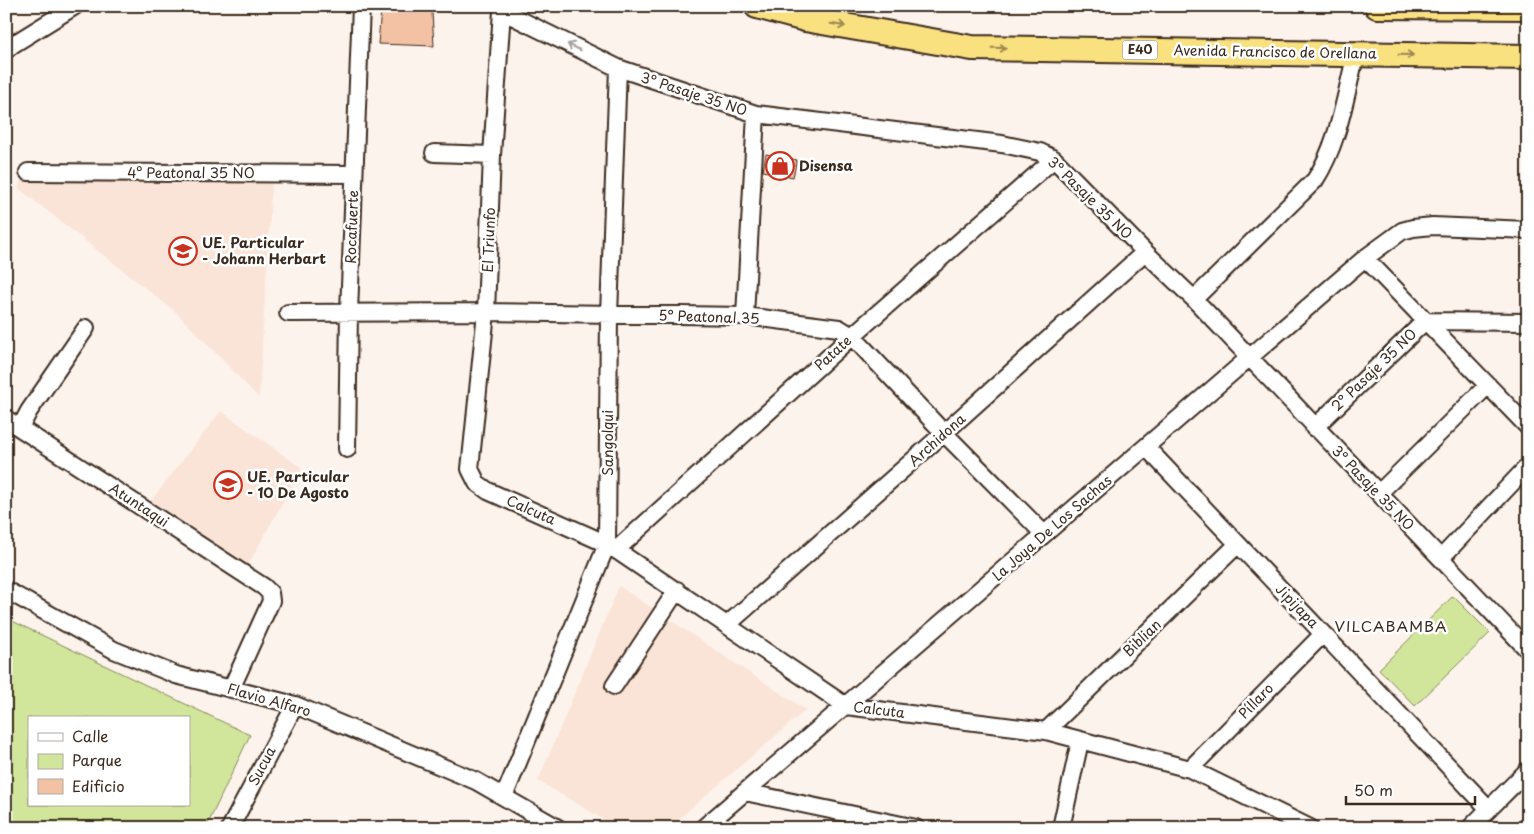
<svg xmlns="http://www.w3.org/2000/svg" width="1534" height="834" font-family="'Playpen Sans',sans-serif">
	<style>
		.built { fill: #fae4d7 }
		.green { fill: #d1e69b; stroke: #86885c; fill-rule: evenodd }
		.building { fill: #f3c1a4; stroke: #3b2a1e }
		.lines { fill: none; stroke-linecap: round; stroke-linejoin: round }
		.minor-casing { stroke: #3b2a1e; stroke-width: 20 }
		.highway-casing { stroke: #3b2a1e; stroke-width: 28 }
		.minor { stroke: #fff; stroke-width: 16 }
		.highway { stroke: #fae180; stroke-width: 24 }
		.oneway { stroke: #9a864f }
		.oneway2 { stroke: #a79f9a }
		.labels { text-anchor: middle; stroke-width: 5; stroke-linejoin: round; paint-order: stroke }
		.shield { fill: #fff; stroke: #766a62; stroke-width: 1 }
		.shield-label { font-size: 12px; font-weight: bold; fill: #3b2a1e }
		.street-label { font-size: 14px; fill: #3b2a1e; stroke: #fff }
		.poi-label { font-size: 14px; font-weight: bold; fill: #3b2a1e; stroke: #fff; text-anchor: start }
		.neighbourhood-label { font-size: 15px; letter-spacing: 1px; fill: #3b2a1e; stroke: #fff }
	</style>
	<rect width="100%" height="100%" fill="#fdf3ed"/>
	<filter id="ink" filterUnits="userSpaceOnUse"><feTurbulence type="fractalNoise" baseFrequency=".02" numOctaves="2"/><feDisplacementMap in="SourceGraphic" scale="10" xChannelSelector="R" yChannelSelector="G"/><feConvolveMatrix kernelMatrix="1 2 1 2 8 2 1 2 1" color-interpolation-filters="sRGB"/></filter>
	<g filter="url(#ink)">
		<!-- built -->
		<path class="built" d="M22,177L272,181L259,398L177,313L18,188Z
			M221,411L302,468L248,565L150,502Z
			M619,586L806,710L668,828H618L538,781Z"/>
		<!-- green -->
		<path class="green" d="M1453,596L1490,633L1415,706L1379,669Z
			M6,618L250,735L206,828L6,827ZM29,718H189V805H29Z"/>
		<!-- building -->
		<path class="building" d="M381,9L432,12L434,46L378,44Z
			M766,154L797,160L793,177L763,171Z"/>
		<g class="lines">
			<defs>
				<path id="minor" d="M6,50L12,45L75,6
					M434,153L492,155
					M28,172L354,174
					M1365,258L1528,427
					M1194,299L1315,180C1339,143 1345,96 1356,54
					M288,313L486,312L745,316L839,328L852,336L944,433L1044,534
					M745,316L756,114
					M6,419L264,587L270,593L271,601L231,689
					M20,428L29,411L86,328
					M1314,428L1425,321L1528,322
					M1146,447L1489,809
					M347,449L349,312L361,6
					M1379,493L1488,385
					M616,550L852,336L1054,159
					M1441,558L1528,466
					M6,590L114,650L176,675L295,705L476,781L558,828
					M727,625L944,433L1145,252
					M614,686L677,590
					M1046,731L1238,544
					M1190,769L1323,634
					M745,792L916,828
					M504,797L607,544L609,315L618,68
					M230,828L295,705
					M703,828L1365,258L1402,231L1413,228L1433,226L1528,230
					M1061,828L1080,741
					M1310,828L1190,769L1046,731L846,706L607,544L488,491L477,483L470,469L486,312L492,155L502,11L618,68L756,114L1002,144L1040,152L1054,159L1145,252L1194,299L1528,650
					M1470,828L1528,770"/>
				<path id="highway" d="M757,6L805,19L972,48L1528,57
					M1377,6L1528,7"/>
			</defs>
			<!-- minor casing -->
			<use href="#minor" class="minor-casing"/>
			<!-- highway casing -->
			<use href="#highway" class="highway-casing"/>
			<!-- minor -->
			<use href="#minor" class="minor"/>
			<!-- highway -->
			<use href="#highway" class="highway"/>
		</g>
		<!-- one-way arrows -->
		<defs><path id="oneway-shaft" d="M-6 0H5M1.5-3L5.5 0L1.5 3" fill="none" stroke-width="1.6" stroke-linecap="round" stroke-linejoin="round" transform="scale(1.25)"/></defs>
		<g class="oneway">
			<use href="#oneway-shaft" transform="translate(838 25) rotate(10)"/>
			<use href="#oneway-shaft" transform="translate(999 48) rotate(1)"/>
			<use href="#oneway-shaft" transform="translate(1406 55) rotate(1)"/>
		</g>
		<use class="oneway2" href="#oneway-shaft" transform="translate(574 47) rotate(-153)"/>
	</g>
	<!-- icons -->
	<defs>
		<symbol id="shop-ring" viewBox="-11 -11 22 22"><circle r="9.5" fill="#fff" stroke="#c8321e" stroke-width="1.5"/><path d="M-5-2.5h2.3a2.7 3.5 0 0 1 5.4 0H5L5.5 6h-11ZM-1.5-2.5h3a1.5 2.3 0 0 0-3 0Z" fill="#c8321e"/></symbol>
		<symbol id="school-ring" viewBox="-11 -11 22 22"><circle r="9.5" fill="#fff" stroke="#c8321e" stroke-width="1.5"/><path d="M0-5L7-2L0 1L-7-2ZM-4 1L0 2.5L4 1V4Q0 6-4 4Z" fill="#c8321e"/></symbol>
	</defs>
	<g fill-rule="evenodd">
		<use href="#shop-ring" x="764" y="150" width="32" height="32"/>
		<use href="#school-ring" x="167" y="235" width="32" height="32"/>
		<use href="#school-ring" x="212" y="469" width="32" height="32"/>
	</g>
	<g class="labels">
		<!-- shield labels -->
		<rect class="shield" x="1122.5" y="40.5" width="35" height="19" rx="4"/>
		<g class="shield-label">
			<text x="1140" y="54">E40</text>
		</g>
		<!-- street labels -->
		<g class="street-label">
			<text transform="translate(1275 52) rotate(1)" y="5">Avenida Francisco de Orellana</text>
			<text transform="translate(694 94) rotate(18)" y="5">3° Pasaje 35 NO</text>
			<text x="191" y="178">4° Peatonal 35 NO</text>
			<text transform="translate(1090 198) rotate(44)" y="5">3° Pasaje 35 NO</text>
			<text transform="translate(352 227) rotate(-88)" y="5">Rocafuerte</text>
			<text transform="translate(489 240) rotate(-88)" y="5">El Triunfo</text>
			<text transform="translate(709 317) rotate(2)" y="5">5° Peatonal 35</text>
			<text transform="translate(833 353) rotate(-42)" y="5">Patate</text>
			<text transform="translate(1374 370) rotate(-44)" y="5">2° Pasaje 35 NO</text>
			<text transform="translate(937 440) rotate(-42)" y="5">Archidona</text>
			<text transform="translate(608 443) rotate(-90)" y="5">Sangolqui</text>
			<text transform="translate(1373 488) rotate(46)" y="5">3° Pasaje 35 NO</text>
			<text transform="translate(139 505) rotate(33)" y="5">Atuntaqui</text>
			<text transform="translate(531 510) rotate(24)" y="5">Calcuta</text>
			<text transform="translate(1052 528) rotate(-41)" y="5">La Joya De Los Sachas</text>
			<text transform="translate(1297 606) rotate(46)" y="5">Jipijapa</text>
			<text transform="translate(1142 638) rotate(-44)" y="5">Biblian</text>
			<text transform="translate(269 700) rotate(16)" y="5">Flavio Alfaro</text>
			<text transform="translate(1256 701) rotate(-46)" y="5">Píllaro</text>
			<text transform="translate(879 710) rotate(7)" y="5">Calcuta</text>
			<text transform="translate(262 766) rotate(-62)" y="5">Sucua</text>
		</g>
		<!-- poi labels -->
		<g class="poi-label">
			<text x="799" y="171">Disensa</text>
			<text x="202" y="248">UE. Particular<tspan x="202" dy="16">- Johann Herbart</tspan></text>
			<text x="247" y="482">UE. Particular<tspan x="247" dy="16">- 10 De Agosto</tspan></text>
		</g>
		<!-- neighbourhood labels -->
		<g class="neighbourhood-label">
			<text x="1391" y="632">VILCABAMBA</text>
		</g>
	</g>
	<!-- margin -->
	<rect width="1534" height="834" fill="none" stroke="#fff" stroke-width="25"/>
	<rect x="12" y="12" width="1509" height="809" fill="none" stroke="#3b2a1e" stroke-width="2" filter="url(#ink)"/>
	<!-- legend -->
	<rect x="28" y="716" width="162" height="90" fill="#ffffff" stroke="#b1aaa5"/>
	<rect x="38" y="733" width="25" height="8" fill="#ffffff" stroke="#b1aaa5"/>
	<text x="72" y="742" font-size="15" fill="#3b2a1e">Calle</text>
	<rect x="38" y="754" width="25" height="15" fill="#d1e69b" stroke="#b1aaa5"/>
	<text x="72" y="766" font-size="15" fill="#3b2a1e">Parque</text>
	<rect x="38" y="779" width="25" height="15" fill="#f3c1a4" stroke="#b1aaa5"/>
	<text x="72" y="792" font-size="15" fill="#3b2a1e">Edificio</text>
	<!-- scale -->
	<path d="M1346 796v8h129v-8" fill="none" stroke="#3b2a1e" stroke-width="2.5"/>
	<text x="1354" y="796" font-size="15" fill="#3b2a1e" stroke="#ffffff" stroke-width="4" paint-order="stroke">50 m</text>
</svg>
